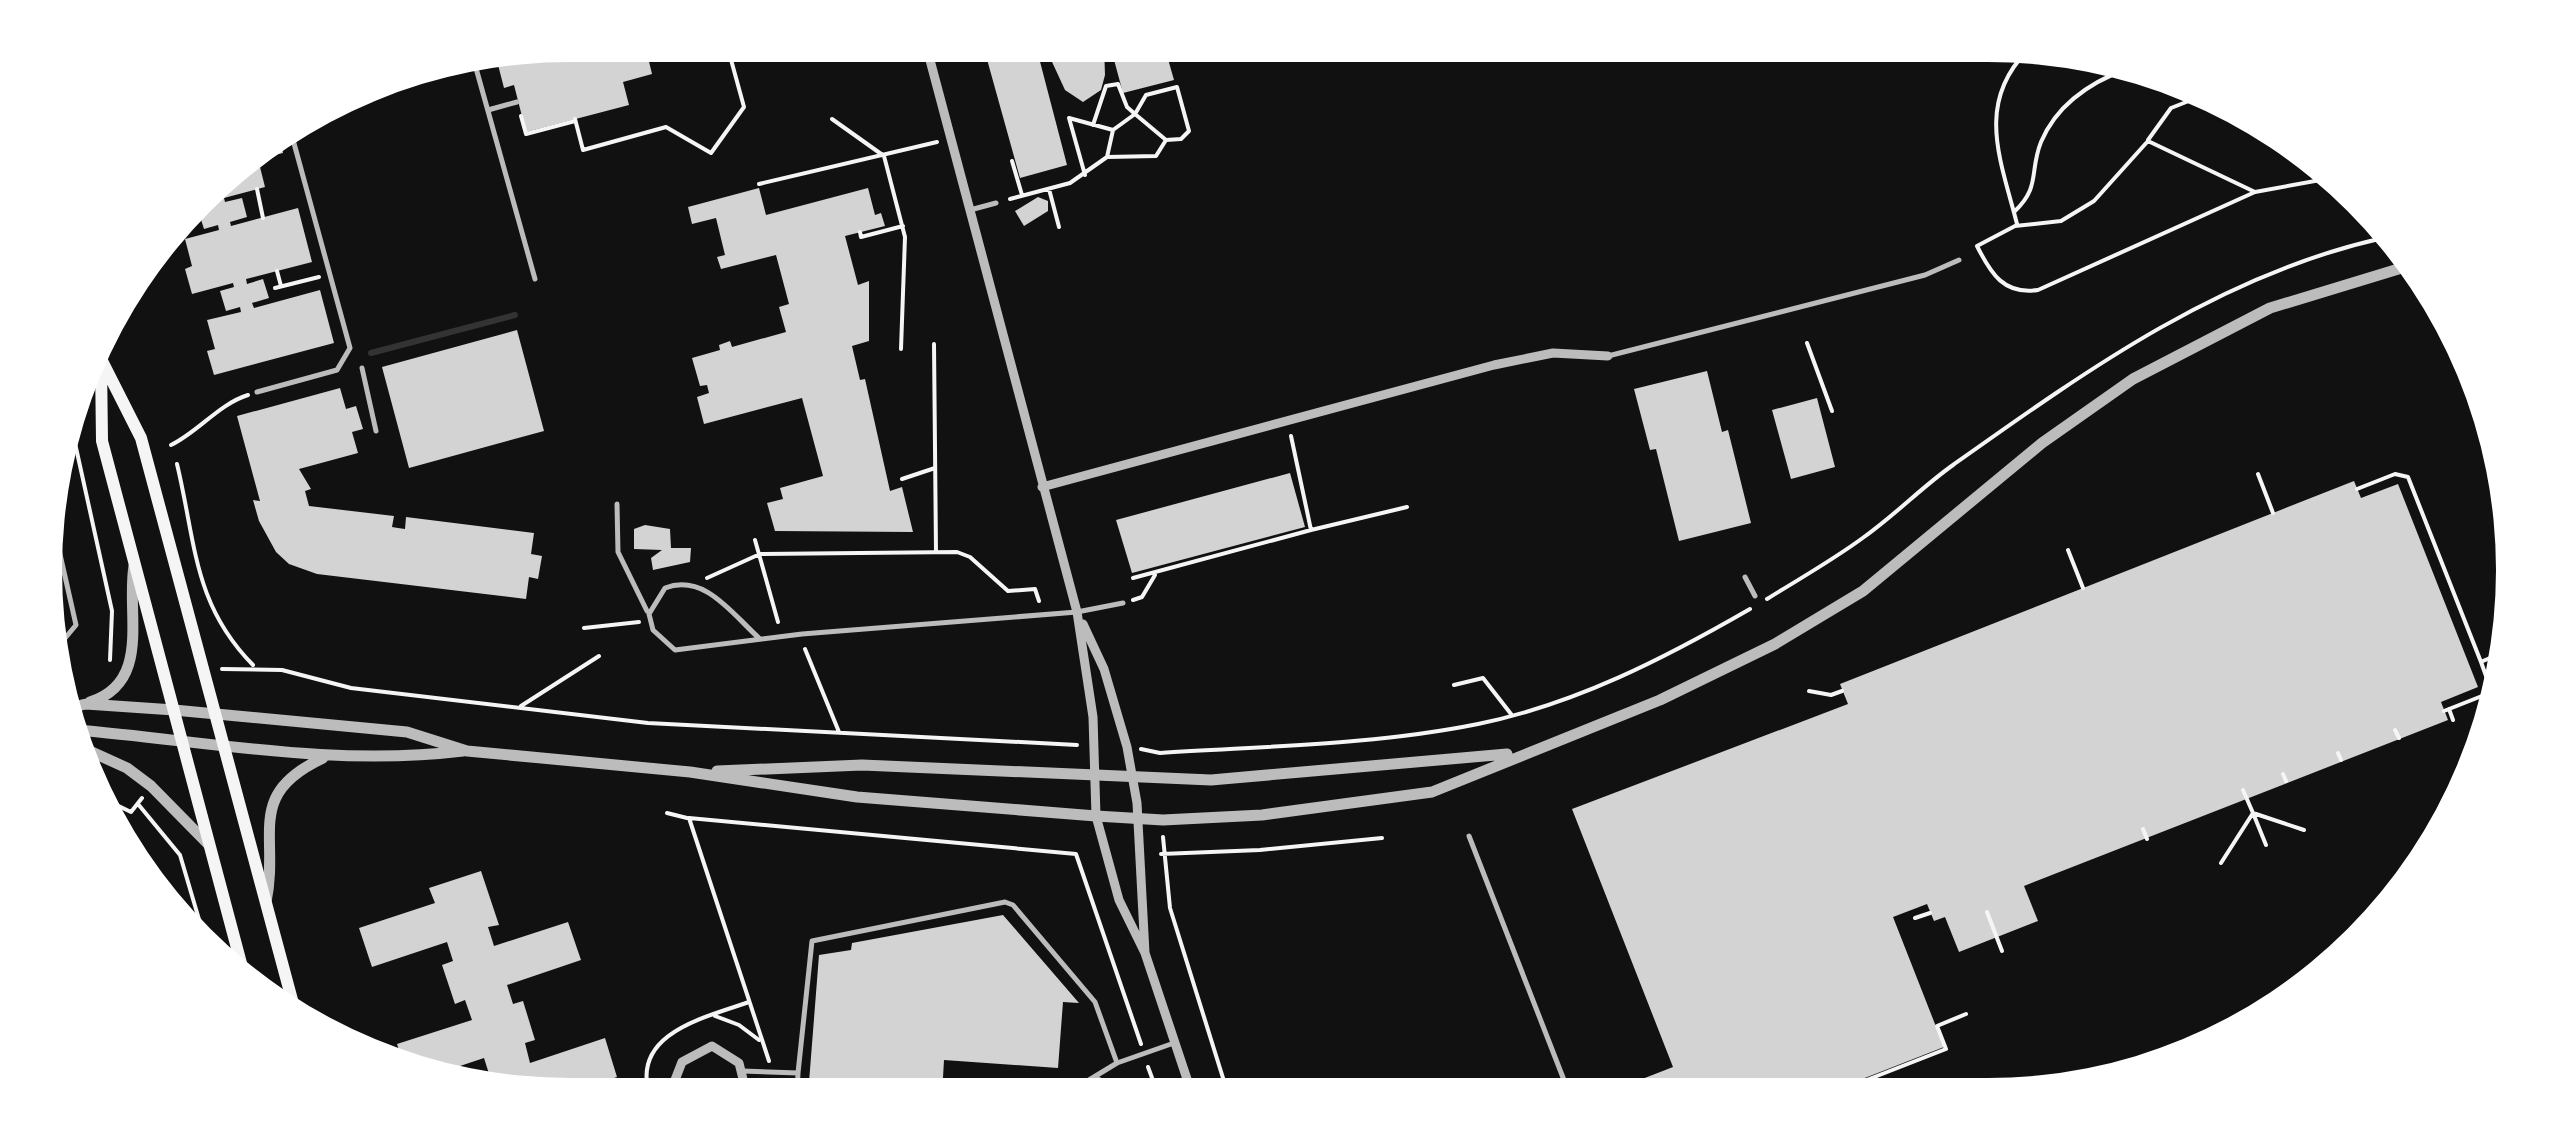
<svg xmlns="http://www.w3.org/2000/svg" width="2559" height="1141" font-family="'Fira Sans Condensed',sans-serif">
	<style>
		.lines { fill: none; stroke-linecap: round; stroke-linejoin: round }
		.stream { stroke: #333; stroke-width: 6 }
		.building { fill: #d3d3d3 }
		.path { stroke: #f5f5f5; stroke-width: 4 }
		.service { stroke: #bcbcbc; stroke-width: 5 }
		.minor { stroke: #bcbcbc; stroke-width: 9 }
		.tertiary { stroke: #bcbcbc; stroke-width: 11 }
		.secondary { stroke: #f5f5f5; stroke-width: 12 }
	</style>
	<rect width="100%" height="100%" fill="#111"/>
	<g class="lines">
		<!-- stream -->
		<path class="stream" d="M371,353L515,315"/>
	</g>
	<!-- building -->
	<path class="building" d="M570,45H645L652,74L623,82L629,105L526,132L514,85L504,88L496,57Z
		M983,45H1104L1105,75L1101,90L1083,102L1065,90L1047,51L1038,54L1067,165L1020,178Z
		M1110,45H1164L1174,80L1123,93Z
		M281,143L283,153L258,159L265,187L224,198L225,202L242,198L247,217L230,222L231,226L298,208L312,262L246,279L247,284L263,279L269,298L252,303L254,308L320,290L334,343L214,375L207,351L215,349L207,320L241,312L240,307L226,311L220,291L234,287L233,283L192,294L185,269L192,266L185,239L219,230L218,225L204,229L198,210L212,206L211,201L201,204L224,175Z
		M759,188L766,215L868,188L875,215L881,213L885,226L845,236L858,285L869,281V341L852,346L860,380L865,379L890,491L902,487L913,532L775,531L767,503L783,499L780,488L823,476L802,398L704,424L697,397L709,393L707,385L700,386L692,358L720,350L719,345L730,341L732,347L786,332L779,307L789,304L776,255L721,269L717,257L725,255L716,218L692,224L688,207Z
		M1038,197L1048,201V211L1024,226L1015,211Z
		M517,330L544,431L409,468L382,367Z
		M1707,371L1722,432L1728,430L1751,523L1679,541L1656,449L1650,450L1634,389Z
		M340,388L346,409L356,406L363,429L352,432L358,453L299,469L311,489L305,491L309,506L394,516L392,527L398,528L405,529L406,517L534,533L531,554L542,556L538,579L529,577L526,599L317,574L289,564L276,552L259,521L253,500L260,501L237,416Z
		M1817,398L1835,467L1791,479L1772,410Z
		M1290,473L1305,527L1132,573L1116,520Z
		M2354,481L2361,498L2398,484L2478,687L2441,702L2448,720L2024,886L2038,921L1959,952L1945,917L1934,921L1927,904L1893,917L1944,1047L1829,1092L1641,1093L1637,1081L1673,1067L1572,809L1848,704L1840,684Z
		M645,525L670,529L671,548H691L690,562L653,570L651,558L662,550L634,549V529Z
		M481,871L499,925L488,927L494,946L568,922L581,960L507,985L513,1004L523,1001L535,1040L525,1043L530,1063L605,1038L617,1077L563,1095L480,1081L490,1077L484,1058L436,1074L405,1069L397,1044L472,1020L465,1000L455,1004L442,965L453,961L447,942L372,967L359,928L435,903L429,888Z
		M1003,915L1079,1003L1063,1002L1058,1068L944,1060L942,1095H808L819,955L851,950L852,943Z"/>
	<g class="lines">
		<!-- path -->
		<path class="path" d="M521,116L526,134L575,121
			M575,119L583,150L666,127L711,153L744,107L727,45
			M832,119L884,156L905,237L901,349
			M1093,125L1106,86L1118,84L1127,107L1135,114L1113,130L1107,157
			M2148,140L2171,108L2199,97
			M1012,161L1022,195
			M1085,175L1069,118L1113,130
			M759,184L937,142
			M257,189L263,218
			M1049,189L1059,227
			M2255,192L2038,290C2004,295 1991,274 1977,246L2015,226L2061,221L2094,201L2148,141L2255,192L2337,177
			M1010,199L1070,183L1107,157L1156,156L1166,140L1135,114L1146,95L1177,87L1189,131L1181,139L1166,140
			M2014,212C2041,187 2029,172 2041,142C2057,104 2093,81 2129,68
			M2017,224C2001,161 1975,104 2027,51
			M860,232L861,237L903,226
			M277,271L281,286
			M275,288L319,277
			M1807,343L1832,411
			M934,344L936,552
			M71,425L112,611L110,660
			M171,445C198,432 219,404 248,395
			M177,464C196,543 193,604 253,665
			M2258,474L2273,513
			M902,479L935,468
			M2357,489L2395,474L2408,477L2481,662L2490,687L2487,694L2444,711
			M1311,530L1407,507
			M755,540L778,622
			M2068,550L2083,588
			M707,578L760,554L957,552L970,557L1008,591L1035,589L1039,601
			M1133,578L1311,530L1291,436
			M1767,599C1799,579 1833,560 1864,537C1895,515 1922,487 1953,465C2087,370 2221,274 2383,238
			M1133,600L1142,597L1155,575
			M584,628L639,622
			M805,649L839,732
			M2483,661L2497,655
			M222,669L282,670L351,688L648,723L1077,745
			M1454,685L1483,678L1511,714
			M1809,691L1831,695L1842,691
			M521,706L599,656
			M2449,709L2453,720
			M2395,730L2399,738
			M1141,749L1160,753C1266,746 1374,745 1478,724C1576,704 1665,658 1750,609
			M2338,753L2341,760
			M2283,774L2286,781
			M2243,790L2253,813L2304,830
			M102,798L131,812L142,798
			M138,804L180,855L203,933
			M667,813L687,818
			M2143,829L2147,839
			M1163,837L1170,908L1228,1094
			M1161,854L1260,850L1382,838
			M2221,863L2253,813L2266,845
			M1987,912L2002,951
			M1915,918L1930,913
			M715,1016L739,1025L759,1040
			M769,1061L689,818L1076,854L1141,1044
			M1148,1067L1158,1094
			M1836,1092L1946,1049L1937,1026L1966,1014
			M650,1096C629,1033 707,1017 749,1002"/>
		<!-- service -->
		<path class="service" d="M474,61L535,279
			M488,110L517,102
			M970,210L996,203
			M1608,356L1925,275L1959,260
			M362,368L376,431
			M257,392L337,370L350,348L292,136
			M617,504L618,552L647,611
			M1745,577L1755,596
			M760,639C732,614 705,573 665,588L649,614L653,630L675,650L802,634L1077,612L1123,603
			M55,643H61L76,625L55,532
			M1469,836L1569,1093
			M742,1071L798,1073L812,941L1005,902L1013,905L1095,1002L1117,1063L1174,1043
			M1097,1075L1104,1094
			M959,1084L1031,1095
			M1066,1094L1117,1063
			M797,1095L798,1073"/>
		<!-- minor -->
		<path class="minor" d="M926,45L1077,612L1093,717L1096,816L1119,900L1145,953
			M1042,487L1494,365L1553,353L1608,356
			M1083,624L1104,669L1127,747L1137,803L1145,953L1192,1094
			M679,1096L675,1080L682,1062L712,1046L739,1063L743,1079L739,1095"/>
		<!-- tertiary -->
		<path class="tertiary" d="M90,702C152,682 126,614 134,566
			M68,708L86,704L174,710L407,732L467,751L690,772L857,797L1096,816L1163,820L1262,815L1432,792L1660,700L1775,644L1863,591L2042,443L2133,379L2270,308L2405,267
			M77,730C206,741 332,767 463,751
			M83,748L127,768L151,786L209,845
			M717,771L862,765L1211,780L1507,754
			M266,902C280,835 244,795 323,758"/>
		<!-- secondary -->
		<path class="secondary" d="M98,353L141,438L295,1011
			M101,363L102,441L246,982"/>
	</g>
	<!-- crop -->
	<path d="M0 0H2559V1141H0ZM570 62H1988A508 508 0 0 1 2496 570V570A508 508 0 0 1 1988 1078H570A508 508 0 0 1 62 570V570A508 508 0 0 1 570 62Z" fill="#fff" fill-rule="evenodd"/>
</svg>
